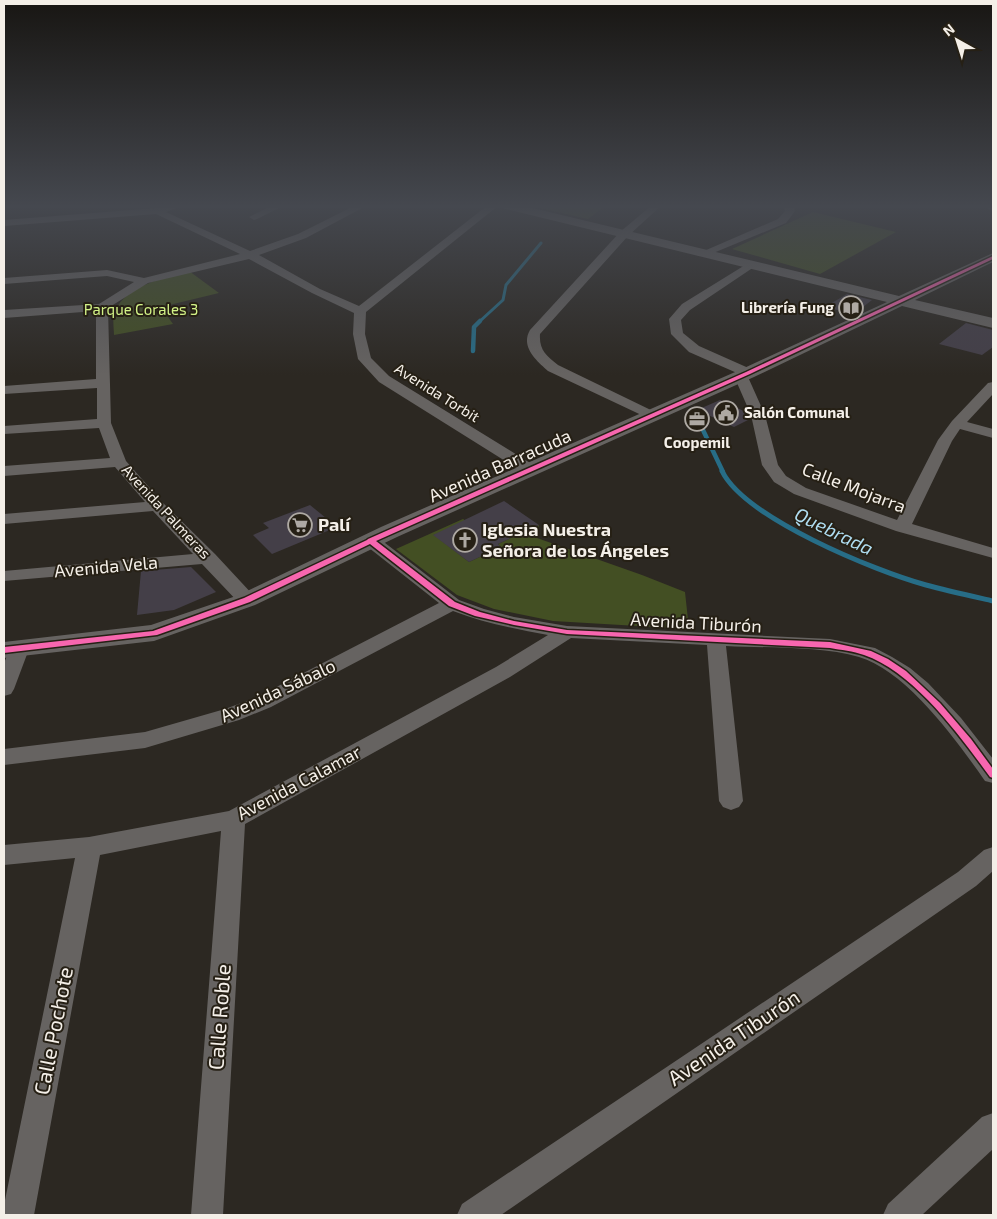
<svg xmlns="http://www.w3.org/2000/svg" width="997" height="1219" viewBox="0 0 997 1219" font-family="'Exo 2',sans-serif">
	<rect width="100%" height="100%" fill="#2c2822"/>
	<!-- green -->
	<g fill="#434f23">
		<polygon points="533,205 607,205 588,219 531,206"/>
		<polygon points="813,212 896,232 820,274 732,249"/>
		<path d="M 189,271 L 219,293 L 161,307 L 173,324 L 114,335 C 114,328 112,318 115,311 C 127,285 164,278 189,271 Z"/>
		<polygon points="463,519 466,521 434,535 469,562 501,547 498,544 539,525 537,538 642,575 685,592 689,629 553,621 494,609 457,595 396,549"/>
	</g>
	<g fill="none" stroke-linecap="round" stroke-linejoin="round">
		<!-- stream-far2 -->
		<polyline stroke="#276d87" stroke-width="3" points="479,322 503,300 506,285 541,243"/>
		<!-- stream-far1 -->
		<g stroke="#276d87" stroke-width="4.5">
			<polyline points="473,351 474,327 480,321"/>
			<polyline points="703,430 723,472"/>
		</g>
		<!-- stream -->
		<path stroke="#276d87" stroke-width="5" d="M 722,471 C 745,518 875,571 926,585 C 948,591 971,596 993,601"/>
	</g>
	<!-- building -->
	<g fill="#443f48">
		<polygon points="847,294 851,295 872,300 854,314 825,307"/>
		<polygon points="966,323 993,330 993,347 982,355 939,344"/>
		<polygon points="720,400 748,413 750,419 734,427 697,410"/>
		<polygon points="504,501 539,525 498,544 501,547 469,562 433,535"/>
		<polygon points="310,505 337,527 272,554 253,535 269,528 263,523"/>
		<polygon points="191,567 216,592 174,610 137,615 141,571"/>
	</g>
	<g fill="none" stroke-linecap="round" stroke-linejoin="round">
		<!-- minor -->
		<g fill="#666361" fill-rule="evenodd">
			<polygon points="170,205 185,205 166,212 250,251 298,234 356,205 368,205 306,238 259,255 320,289 359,306 488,205 499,205 366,312 365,334 371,358 389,376 535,466 537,469 535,472 523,472 379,382 358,359 353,334 354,313 312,293 249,259 148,283 108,308 111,423 126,461 163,503 215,554 254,596 256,600 254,604 247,606 240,604 202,564 4,581 4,571 193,554 153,511 4,524 4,514 145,502 115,467 4,476 4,466 110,458 99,428 4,434 4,426 97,419 97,388 4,394 4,386 96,379 96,311 4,318 4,310 99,304 134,282 107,276 4,284 4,278 107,270 144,278 240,254 156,214 4,226 4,220 157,208"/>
			<polygon points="273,205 285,205 257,219 254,220 249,217"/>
			<path d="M 652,205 L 662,205 L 628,236 L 540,334 C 539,350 546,355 558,365 L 657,413 L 659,416 L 657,419 L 652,420 L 548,371 C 537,361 520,347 530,330 L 620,232 Z"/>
			<polygon points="784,205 794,205 795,211 786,223 706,256 698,256 697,254 778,219 785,211"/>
			<polygon points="979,205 993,205 993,211"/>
			<polygon points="750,262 754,263 755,265 754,267 690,310 681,320 683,333 699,346 753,370 755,373 748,377 765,415 778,465 786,476 806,488 897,520 938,440 952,421 988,383 993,382 993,394 967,422 993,429 993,438 960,429 952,441 912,524 993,548 993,558 896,531 794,494 774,482 762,465 751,415 734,376 737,373 689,352 671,334 669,319 682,304"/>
			<path d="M 370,535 L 376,536 L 459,600 L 484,609 L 514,617 L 567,626 L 830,639 L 875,648 L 892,657 L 910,668 L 928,683 L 961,718 L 993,759 L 993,783 L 985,781 C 957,741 907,671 859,657 C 821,646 767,648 726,646 L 743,801 L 739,807 L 731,810 L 723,807 L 719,801 L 707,645 L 571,638 L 510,677 L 245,824 L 223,1215 L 191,1215 L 221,831 L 100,855 L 34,1215 L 4,1215 L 4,1205 L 75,858 L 4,865 L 4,845 L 89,837 L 229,811 L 496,667 L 548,635 C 516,629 484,623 453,611 L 271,707 L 239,720 L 145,748 L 4,765 L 4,749 L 145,732 L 225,709 L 257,697 L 439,603 L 364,544 L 361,540 L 364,536 Z"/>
			<polygon points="19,643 26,644 29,649 14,689 11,694 4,696 4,663 12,644"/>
			<polygon points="993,847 993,871 976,886 501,1215 457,1215 462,1204 958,872 984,850"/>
			<polygon points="993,1113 993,1149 922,1215 883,1215 888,1204 982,1117"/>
		</g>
		<!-- tertiary -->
		<polygon fill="#666361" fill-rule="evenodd" points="500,205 520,205 899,296 993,253 993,262 915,300 993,318 993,328 902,306 754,377 397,537 255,605 154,641 4,658 4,642 151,625 239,595 381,527 742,369 887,302 502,208"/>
		<!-- cycleway casing -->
		<g stroke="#262015" stroke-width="3">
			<path id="cycleway" d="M 993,256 L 993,259 L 750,374 L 376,541 L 455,602 L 480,612 L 514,621 L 567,630 L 830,642 L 871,651 L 888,659 L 906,671 L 940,703 L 971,739 L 993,769 L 993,778 L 990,777 C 960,736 914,672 864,655 C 853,651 841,650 830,648 L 567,634 L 514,625 L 475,616 L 449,606 L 370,544 L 250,602 L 157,635 L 4,653 L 4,647 L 153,631 L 244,598 L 367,540 L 368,539 L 746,372 Z"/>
		</g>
		<!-- cycleway -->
		<use href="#cycleway" fill="#f766af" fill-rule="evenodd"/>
	</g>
	<!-- sky -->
	<linearGradient id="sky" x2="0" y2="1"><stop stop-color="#181613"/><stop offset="0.55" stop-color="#45484f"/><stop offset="1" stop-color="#45484f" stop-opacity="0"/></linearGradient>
	<rect width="997" height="375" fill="url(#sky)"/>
	<!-- icons -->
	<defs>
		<g id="library-ring" transform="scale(1.25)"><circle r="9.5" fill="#262015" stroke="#aea9a3" stroke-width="1.5"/><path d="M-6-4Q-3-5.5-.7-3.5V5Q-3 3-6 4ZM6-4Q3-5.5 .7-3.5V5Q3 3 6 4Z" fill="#aea9a3"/></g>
		<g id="civic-ring" transform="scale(1.25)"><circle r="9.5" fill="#262015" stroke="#aea9a3" stroke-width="1.5"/><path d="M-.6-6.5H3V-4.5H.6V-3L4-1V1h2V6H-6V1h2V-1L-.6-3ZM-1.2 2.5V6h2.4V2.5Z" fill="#aea9a3"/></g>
		<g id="office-ring" transform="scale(1.25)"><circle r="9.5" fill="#262015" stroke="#aea9a3" stroke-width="1.5"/><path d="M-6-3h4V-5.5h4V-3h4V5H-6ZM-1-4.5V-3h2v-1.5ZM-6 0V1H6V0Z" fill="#aea9a3"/></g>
		<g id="supermarket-ring" transform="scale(1.25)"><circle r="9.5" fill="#262015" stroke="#aea9a3" stroke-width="1.5"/><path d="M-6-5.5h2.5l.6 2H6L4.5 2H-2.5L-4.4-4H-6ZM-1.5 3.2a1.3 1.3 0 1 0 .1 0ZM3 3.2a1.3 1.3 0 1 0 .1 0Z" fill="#aea9a3"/></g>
		<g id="church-ring" transform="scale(1.25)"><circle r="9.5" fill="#262015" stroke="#aea9a3" stroke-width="1.5"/><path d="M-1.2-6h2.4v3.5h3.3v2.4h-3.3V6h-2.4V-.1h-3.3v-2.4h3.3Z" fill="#aea9a3"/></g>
	</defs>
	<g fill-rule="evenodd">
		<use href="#library-ring" x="851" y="308"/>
		<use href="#civic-ring" x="726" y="413"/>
		<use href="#office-ring" x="697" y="419"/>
		<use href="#supermarket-ring" x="300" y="525"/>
		<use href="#church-ring" x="465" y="540"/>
	</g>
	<g text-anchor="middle" stroke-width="4" stroke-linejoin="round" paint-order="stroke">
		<!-- far-poi labels -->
		<g font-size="15" font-weight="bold" fill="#f4efe8" stroke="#262015" text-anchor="end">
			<text x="834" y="313">Librería Fung</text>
			<text x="744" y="418" text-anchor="start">Salón Comunal</text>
			<text x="697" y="448" text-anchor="middle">Coopemil</text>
		</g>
		<!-- far-park labels -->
		<g font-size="15" fill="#d2f287" stroke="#262015">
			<text x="141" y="315">Parque Corales 3</text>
		</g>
		<!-- far-street labels -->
		<g font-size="15" fill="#f4efe8" stroke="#262015">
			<text transform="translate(437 393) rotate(32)" y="5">Avenida Torbit</text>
			<text transform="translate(166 512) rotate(47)" y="5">Avenida Palmeras</text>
		</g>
		<!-- street labels -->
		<g font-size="18" fill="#f4efe8" stroke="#262015">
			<text transform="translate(500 466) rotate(-24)" y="6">Avenida Barracuda</text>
			<text transform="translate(854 488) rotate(21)" y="6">Calle Mojarra</text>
			<text transform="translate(106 567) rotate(-5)" y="6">Avenida Vela</text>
			<text transform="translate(696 623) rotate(3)" y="6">Avenida Tiburón</text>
			<text transform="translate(278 691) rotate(-25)" y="6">Avenida Sábalo</text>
			<text transform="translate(299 783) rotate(-28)" y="6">Avenida Calamar</text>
		</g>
		<!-- poi labels -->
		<g font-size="18" font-weight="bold" fill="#f4efe8" stroke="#262015" text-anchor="start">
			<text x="318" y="531">Palí</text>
			<text x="482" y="536">Iglesia Nuestra<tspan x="482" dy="21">Señora de los Ángeles</tspan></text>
		</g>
		<!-- water labels -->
		<g font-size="19" font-style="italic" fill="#afddf1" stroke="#262015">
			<text transform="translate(834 531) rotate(26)" y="7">Quebrada</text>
		</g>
		<!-- near-street labels -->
		<g font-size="21" fill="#f4efe8" stroke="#262015">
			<text transform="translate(220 1017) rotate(-86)" y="7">Calle Roble</text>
			<text transform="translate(54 1031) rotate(-79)" y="7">Calle Pochote</text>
			<text transform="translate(734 1038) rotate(-34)" y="7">Avenida Tiburón</text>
		</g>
	</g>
	<!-- border -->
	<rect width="997" height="1219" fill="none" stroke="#f4efe8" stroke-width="10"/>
	<!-- north arrow -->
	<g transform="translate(957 40) rotate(321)" stroke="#262015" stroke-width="4" paint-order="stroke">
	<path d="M0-4L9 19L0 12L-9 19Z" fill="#f4efe8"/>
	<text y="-8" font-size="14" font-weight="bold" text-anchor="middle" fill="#f4efe8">N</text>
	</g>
</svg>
